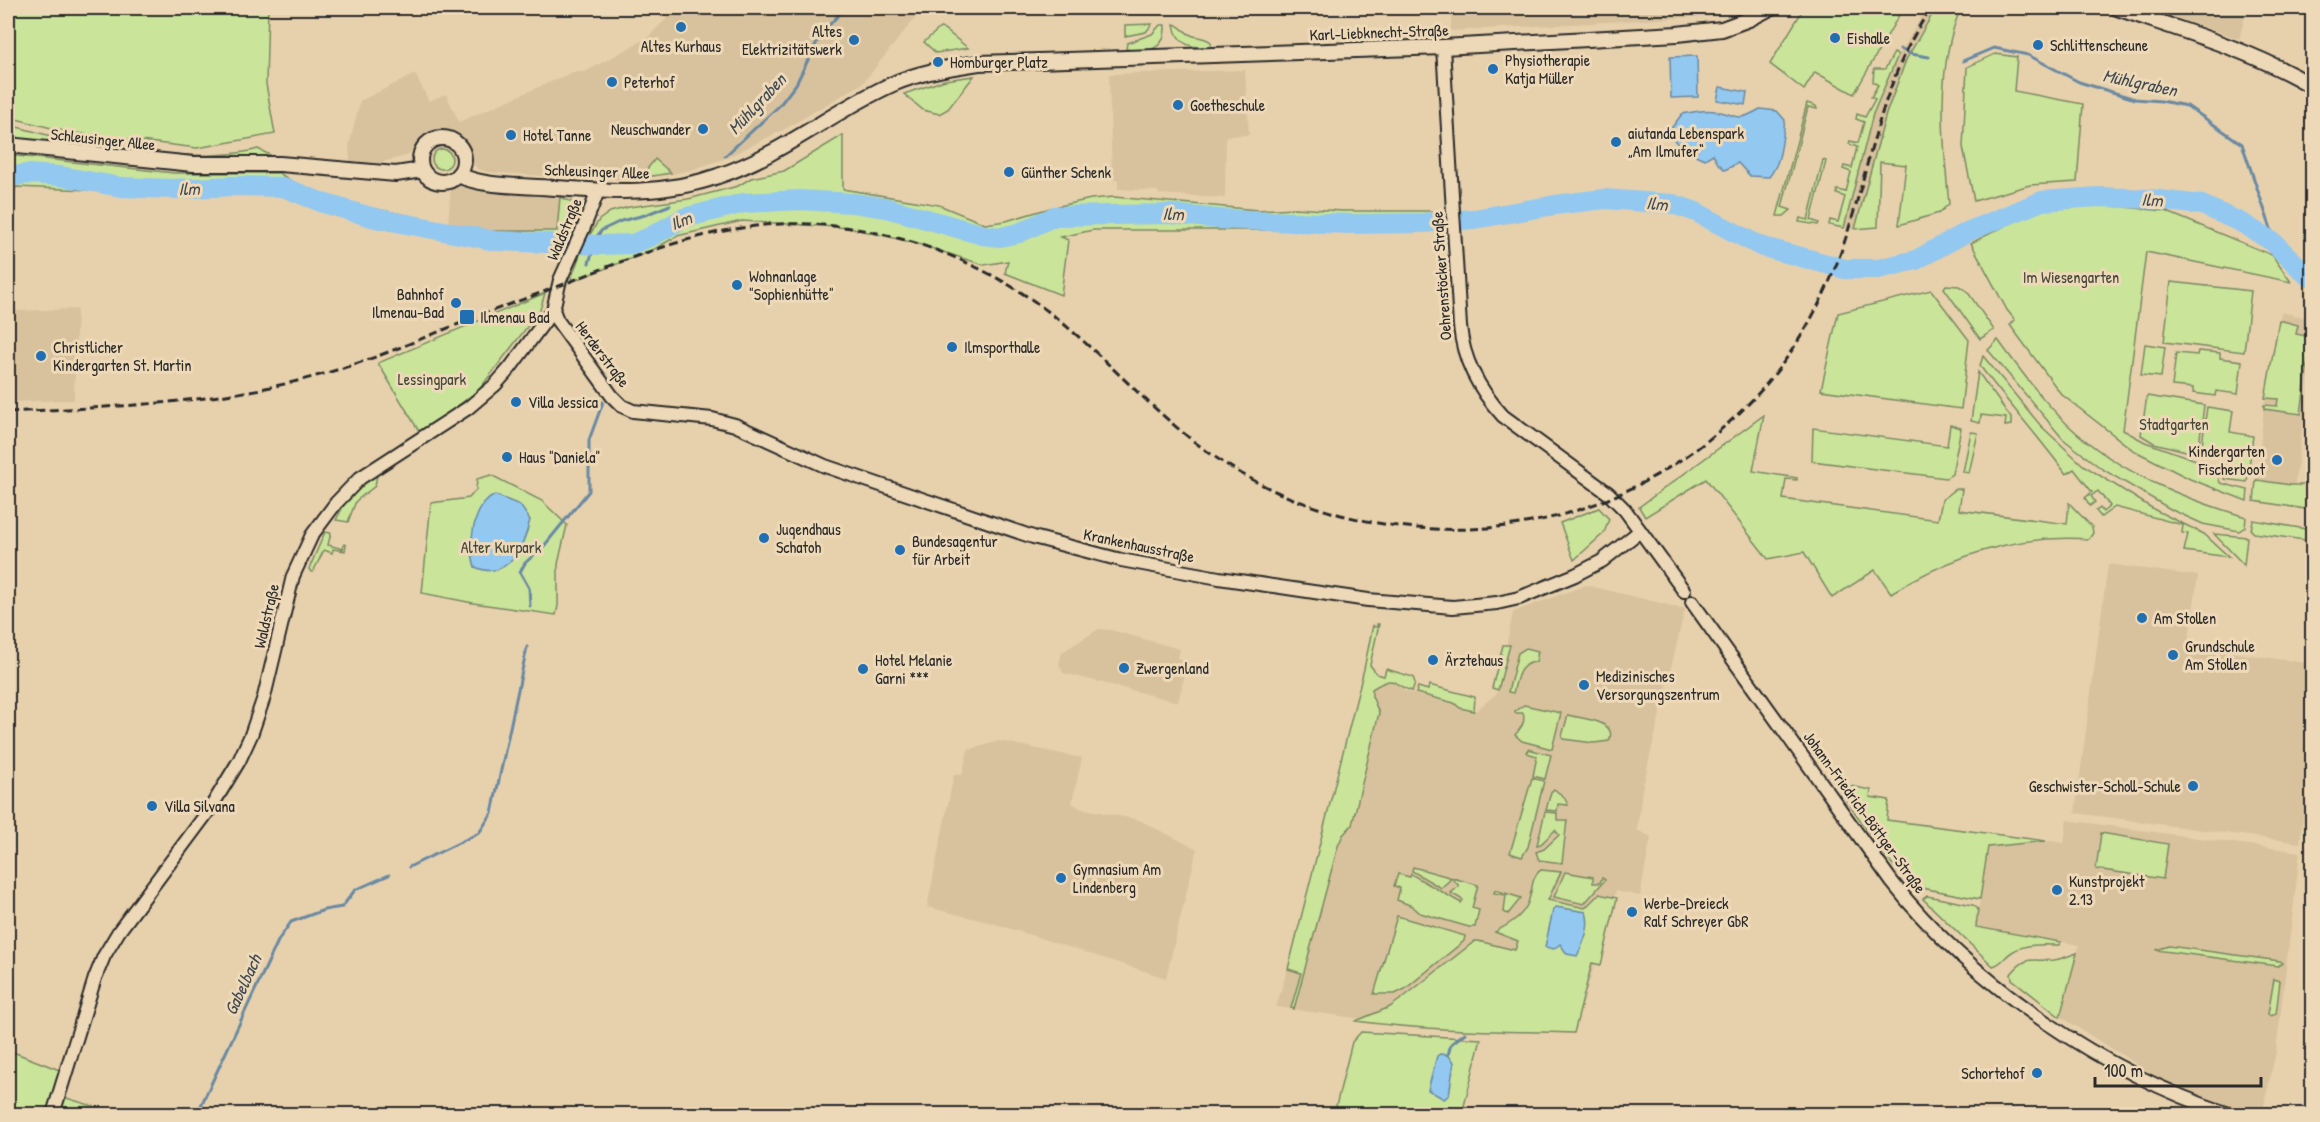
<svg xmlns="http://www.w3.org/2000/svg" width="2320" height="1122" viewBox="0 0 2320 1122" font-family="'Patrick Hand',sans-serif">
	<rect width="100%" height="100%" fill="#e7d1ad"/>
	<filter id="ink" filterUnits="userSpaceOnUse"><feTurbulence type="fractalNoise" baseFrequency=".0167" numOctaves="2"/><feDisplacementMap in="SourceGraphic" scale="12" xChannelSelector="R" yChannelSelector="G"/><feConvolveMatrix kernelMatrix="1 2 1 2 8 2 1 2 1" color-interpolation-filters="sRGB"/></filter>
	<g filter="url(#ink)">
		<!-- built -->
		<g fill="#d8c29d">
			<polygon points="677,8 923,8 863,83 785,129 724,159 688,171 661,176 622,179 573,178 486,172 478,169 470,161 463,145 457,137 446,133 432,135 406,156 379,163 350,161 349,145 360,101 415,74 429,101 446,94 459,122 573,72 585,72 647,38"/>
			<polygon points="1451,8 1738,8 1722,14 1711,16 1451,31"/>
			<polygon points="1926,8 1936,8 1906,60 1886,114 1855,229 1844,228 1873,114 1895,63"/>
			<polygon points="2148,8 2245,8 2245,17 2239,39"/>
			<polygon points="1245,70 1249,135 1226,136 1225,198 1158,194 1158,191 1118,189 1118,180 1112,180 1109,74"/>
			<polygon points="451,185 570,197 578,202 581,212 580,227 576,227 574,233 557,231 488,231 448,224"/>
			<polygon points="77,309 74,400 8,402 8,311"/>
			<polygon points="2281,312 2312,319 2312,353 2294,491 2256,486 2265,398"/>
			<polygon points="2108,564 2198,576 2188,646 2312,664 2312,744 2300,843 2075,813"/>
			<polygon points="1586,585 1685,609 1642,790 1637,830 1651,837 1640,896 1616,891 1574,1034 1484,1030 1368,1020 1276,1007 1327,838 1365,681 1381,680 1397,682 1405,691 1477,710 1497,693 1513,612"/>
			<polygon points="1099,629 1111,630 1180,649 1178,659 1188,662 1178,702 1063,673 1059,664 1062,652"/>
			<polygon points="999,741 1082,758 1072,803 1080,808 1139,820 1197,849 1166,978 992,923 927,907 954,774 962,775 968,750"/>
			<polygon points="2067,820 2300,852 2276,1052 2262,1114 2226,1105 2165,1082 2061,1017 2079,945 1976,926 1988,847 2051,841 2064,843"/>
		</g>
		<!-- green -->
		<g fill="#cae49a" stroke="#7a8862" stroke-width="1.5">
			<polygon points="8,8 268,8 266,84 275,134 197,148 67,132 8,117"/>
			<polygon points="1804,8 1903,8 1854,94 1815,72 1804,90 1770,64"/>
			<path d="M 1936,8 L 1961,8 C 1935,66 1943,142 1949,204 L 1939,213 L 1899,225 L 1906,165 L 1880,162 L 1878,227 L 1855,229 L 1886,114 L 1906,60 Z"/>
			<polygon points="1152,24 1146,32 1125,36 1125,25"/>
			<path d="M 1174,24 C 1181,26 1184,32 1191,35 C 1198,38 1205,37 1211,42 L 1211,47 C 1192,48 1177,46 1174,24 Z"/>
			<path d="M 1160,25 L 1165,25 C 1166,51 1148,52 1126,49 L 1127,43 L 1152,34 Z"/>
			<polygon points="940,28 944,29 968,48 936,53 924,42"/>
			<polygon points="1894,53 1898,55 1873,114 1844,228 1829,225 1830,220 1838,222 1845,197 1837,194 1837,190 1846,192 1851,172 1843,169 1844,166 1852,168 1857,147 1849,144 1850,141 1858,143 1864,122 1856,119 1857,114 1865,117 1875,99 1871,97 1878,85 1873,82 1874,69 1885,69"/>
			<polygon points="1995,54 2017,57 2014,91 2083,104 2077,182 2030,185 1974,201 1963,147 1967,67"/>
			<polygon points="974,76 948,109 939,114 923,110 904,94 945,80"/>
			<polygon points="1807,103 1816,106 1817,109 1808,107 1782,207 1791,210 1784,216 1777,216"/>
			<path d="M 8,125 C 32,130 55,138 79,143 C 128,152 211,162 258,149 L 274,157 L 189,159 L 8,139 Z"/>
			<polygon points="843,135 843,189 939,205 985,224 1006,221 1050,208 1091,199 1114,197 1258,210 1295,208 1342,211 1431,211 1432,217 1440,217 1439,230 1093,230 1061,237 1068,240 1061,295 1005,273 1008,261 984,265 915,243 851,228 742,221 677,236 651,251 570,282 584,244 599,220 610,212 629,207 688,199 738,186 751,178 784,171"/>
			<circle cx="442" cy="159" r="10"/>
			<polygon points="8,155 174,173 279,173 296,184 336,201 488,231 557,231 560,197 572,202 578,210 576,227 566,250 507,248 391,229 360,220 283,194 146,197 89,190 16,187 8,209"/>
			<polygon points="655,159 671,173 640,178"/>
			<polygon points="1823,160 1826,161 1811,220 1819,223 1818,225 1799,222 1800,218 1808,220"/>
			<polygon points="2103,205 2165,211 2272,255 2291,282 2146,252 2123,430 2145,442 2216,467 2220,483 2248,490 2247,501 2190,479 2133,450 2061,394 2010,325 2015,320 2007,310 1971,243 2041,208"/>
			<polygon points="2171,282 2251,291 2244,352 2164,342"/>
			<polygon points="1946,285 1959,286 1967,291 1994,330 1980,339 1944,288"/>
			<polygon points="1931,290 1969,340 1961,409 1821,390 1838,313"/>
			<polygon points="545,293 540,310 478,391 420,433 378,363"/>
			<polygon points="2279,320 2298,325 2296,334 2311,337 2301,414 2264,409 2264,405 2277,406 2278,399 2265,398"/>
			<path d="M 1998,340 C 2020,370 2042,400 2068,425 C 2117,472 2182,498 2246,517 L 2245,527 L 2239,531 L 2203,524 L 2172,510 L 2102,469 L 2063,439 L 1988,350 Z"/>
			<polygon points="2145,344 2165,347 2161,377 2141,375"/>
			<polygon points="2198,351 2220,353 2220,358 2242,361 2238,394 2216,391 2215,396 2193,393 2193,388 2172,386 2176,353 2197,355"/>
			<path d="M 1983,356 L 2041,426 L 2083,465 L 2155,510 L 2204,534 L 2229,557 L 2184,551 L 2188,534 L 2182,533 L 2183,525 L 2115,507 L 2101,517 L 2096,511 L 2100,508 L 2103,512 L 2110,506 L 2098,491 L 2091,496 L 2095,502 L 2090,506 L 2085,498 L 2092,492 L 2074,469 L 2066,474 C 2039,437 2008,403 1980,366 Z"/>
			<polygon points="1978,372 2011,418 2011,425 2005,426 2006,418 1981,415 1980,423 1971,421"/>
			<polygon points="2147,396 2204,405 2198,454 2154,443 2141,435"/>
			<polygon points="2207,407 2233,411 2230,432 2253,436 2247,482 2224,479 2227,455 2201,452"/>
			<path d="M 1764,415 L 1753,471 L 1797,478 L 1797,480 L 1786,479 L 1783,499 L 1938,520 L 1942,500 L 1956,489 L 1962,489 L 1959,510 L 2067,524 L 2069,503 L 2092,527 L 2093,533 L 2089,539 C 2019,534 1951,556 1891,593 L 1875,570 L 1832,598 L 1804,552 L 1768,559 L 1706,479 L 1645,517 L 1639,507 Z"/>
			<polygon points="1950,425 1961,428 1952,474 1946,478 1812,461 1813,428 1947,446"/>
			<polygon points="1971,432 1978,433 1969,473 1963,472"/>
			<path d="M 377,475 L 375,486 L 356,501 L 348,522 L 336,520 C 348,498 352,483 377,475 Z"/>
			<polygon points="491,475 542,501 567,525 558,564 558,606 556,615 473,603 422,593 431,503 469,498 476,490 477,479"/>
			<polygon points="2256,480 2291,485 2312,485 2312,510 2254,501"/>
			<polygon points="1599,508 1609,519 1604,533 1574,560 1560,523"/>
			<polygon points="2253,520 2312,530 2312,541 2254,533 2251,530"/>
			<polygon points="325,532 331,533 328,545 343,549 344,544 346,545 345,551 333,549 332,553 324,550 313,572 311,572 309,569"/>
			<polygon points="2214,534 2247,537 2244,565"/>
			<path d="M 1377,624 L 1379,624 L 1370,665 L 1377,674 L 1384,676 L 1386,669 L 1413,677 L 1415,683 L 1412,691 C 1391,685 1398,673 1372,689 L 1372,696 L 1379,713 L 1352,825 L 1343,835 L 1338,846 L 1294,1009 L 1291,1008 L 1301,973 L 1288,969 L 1364,669 L 1373,625 L 1374,627 L 1377,627 Z"/>
			<polygon points="1503,645 1510,645 1498,690 1492,688"/>
			<path d="M 1526,648 L 1538,651 L 1536,662 C 1518,663 1517,679 1513,693 L 1508,692 L 1518,653 Z"/>
			<polygon points="1429,685 1475,697 1474,711 1460,708 1454,703 1416,693 1418,687 1428,690"/>
			<path d="M 1524,705 L 1561,713 L 1552,749 L 1522,741 L 1515,735 C 1521,728 1526,722 1523,713 L 1515,713 L 1515,711 Z"/>
			<path d="M 1568,715 C 1581,719 1619,720 1609,741 L 1594,743 L 1563,739 L 1562,736 Z"/>
			<polygon points="1528,749 1551,755 1545,779 1533,776 1537,756 1527,753"/>
			<polygon points="1532,778 1544,781 1528,847 1522,857 1510,853"/>
			<polygon points="1835,783 1871,790 1870,797 1889,800 1887,820 2046,841 1988,847 1980,899 1911,886 1882,852"/>
			<polygon points="1554,789 1564,797 1568,805 1558,804 1557,811 1546,810 1551,792"/>
			<polygon points="1545,812 1557,813 1557,820 1567,820 1562,863 1539,860 1536,852 1544,849 1559,835 1555,830 1541,844 1537,845"/>
			<polygon points="2101,833 2168,844 2163,879 2096,869"/>
			<polygon points="1413,867 1478,885 1472,908 1479,910 1475,927 1469,927 1420,913 1412,906 1397,900 1400,888 1394,886 1398,874 1410,877 1411,874 1461,903 1463,900 1451,893 1459,886 1452,878 1441,888 1412,871"/>
			<path d="M 1541,870 L 1561,872 L 1548,900 L 1585,908 L 1599,894 L 1617,898 L 1601,965 L 1592,963 L 1574,1033 C 1501,1031 1429,1031 1356,1021 L 1390,1007 L 1405,996 L 1475,941 L 1478,941 L 1515,950 L 1518,941 L 1495,932 C 1507,925 1521,918 1527,905 C 1533,893 1530,877 1541,870 Z"/>
			<polygon points="1565,872 1593,877 1593,883 1600,883 1602,878 1605,880 1584,904 1554,897"/>
			<polygon points="1495,890 1521,898 1508,914 1504,912 1506,895 1494,893"/>
			<path d="M 1927,896 L 1973,905 L 1978,909 L 1976,927 L 2061,942 L 2059,945 C 2043,945 2026,943 2012,952 C 2004,957 2002,964 1993,966 L 1923,899 Z"/>
			<polygon points="1397,916 1465,936 1464,941 1405,989 1395,994 1374,994"/>
			<polygon points="2169,946 2280,961 2283,963 2278,966 2156,950"/>
			<path d="M 2077,953 L 2060,1017 L 2012,979 L 2011,974 C 2027,954 2032,962 2054,960 C 2061,959 2069,956 2077,953 Z"/>
			<polygon points="2274,979 2280,981 2276,1014 2271,1016 2268,1014"/>
			<polygon points="1361,1032 1481,1039 1462,1114 1334,1114 1352,1042"/>
			<polygon points="8,1050 62,1071 46,1114 8,1114"/>
			<polygon points="63,1097 116,1113 130,1114 57,1114"/>
		</g>
		<!-- water -->
		<g fill="#93c8f1" stroke="#6989a2" stroke-width="1.5">
			<polygon points="1697,56 1698,97 1671,98 1670,57"/>
			<polygon points="1720,87 1747,92 1745,105 1717,100"/>
			<path d="M 1760,109 L 1777,111 L 1785,120 C 1782,139 1782,162 1769,177 L 1750,176 L 1738,163 L 1725,170 L 1717,162 L 1713,154 L 1705,159 C 1689,153 1674,147 1670,130 L 1682,114 C 1692,112 1705,109 1715,111 C 1739,114 1734,124 1760,109 Z"/>
			<path d="M 495,495 L 520,505 L 530,520 C 524,546 508,582 475,567 C 468,545 472,506 495,495 Z"/>
			<path d="M 1556,907 L 1586,912 C 1591,927 1584,942 1577,956 L 1567,954 L 1560,944 L 1554,949 L 1545,947 L 1553,910 Z"/>
			<polygon points="1440,1054 1448,1055 1454,1062 1449,1095 1444,1099 1428,1090 1437,1056"/>
		</g>
		<g fill="none" stroke-linecap="round" stroke-linejoin="round">
			<!-- stream -->
			<g stroke="#6989a2" stroke-width="3">
				<polyline points="1900,49 1911,54 1929,57"/>
				<polyline points="1963,61 1994,48 2028,55 2079,82 2135,99 2161,101 2187,106 2242,144 2271,229 2273,242"/>
				<polyline points="725,156 779,106 796,84 821,34 844,9"/>
				<polyline points="591,244 602,230 621,221 645,215 670,205"/>
				<polyline points="589,263 595,244"/>
				<polyline points="530,606 529,588 520,572 525,563 544,546 589,491 589,440 603,402"/>
				<polyline points="409,867 479,833 492,813 527,647"/>
				<polyline points="1448,1055 1451,1044 1465,1033"/>
				<polyline points="142,1114 198,1112 279,939 291,922 324,910 342,907 355,890 389,875"/>
			</g>
			<!-- river -->
			<polyline stroke="#93c8f1" stroke-width="20" points="8,177 27,174 60,176 121,187 173,189 232,186 283,187 323,203 375,218 496,241 600,245 632,244 650,237 684,218 744,203 799,200 853,203 887,208 983,235 1000,237 1019,233 1055,216 1170,214 1218,219 1350,224 1422,223 1474,219 1555,205 1604,199 1673,204 1696,212 1760,246 1845,269 1878,269 1916,260 1969,231 2042,201 2098,197 2150,199 2202,205 2242,223 2273,242 2306,274 2312,277"/>
			<!-- tertiary casing -->
			<g stroke="#2b2b2b" stroke-width="16">
				<g id="tertiary">
					<path d="M 1443,47 L 1460,326 C 1463,360 1480,391 1503,416 L 1608,493 L 1625,510 L 1684,591"/>
					<polyline points="553,310 557,320 612,396 622,406 633,411 712,419 735,425 825,466 1033,537 1121,560 1219,578 1368,600 1453,607 1497,603 1519,598 1575,575 1602,561 1640,531"/>
					<path d="M 1692,602 L 1892,882 C 1973,985 2105,1073 2229,1114"/>
					<polyline points="53,1114 95,978 104,956 119,931 210,809 239,761 251,735 264,697 293,576 312,535 336,503 360,478 468,408 495,385 510,368 553,310 560,280 584,227 598,191"/>
				</g>
			</g>
			<!-- secondary casing -->
			<g stroke="#2b2b2b" stroke-width="18">
				<g id="secondary">
					<path d="M 2117,8 C 2183,31 2252,50 2312,86"/>
					<circle cx="442" cy="160" r="22"/>
					<polyline points="8,145 193,164 280,164 396,174 422,170"/>
					<path d="M 458,175 C 487,188 524,185 556,188 C 611,192 665,195 718,176 C 782,155 833,110 895,83 C 921,72 950,67 979,63 L 1443,47 L 1677,34 L 1722,29 L 1749,19 L 1770,8"/>
				</g>
			</g>
			<!-- tertiary -->
			<use href="#tertiary" stroke="#edd8b7" stroke-width="12"/>
			<!-- secondary -->
			<use href="#secondary" stroke="#edd8b7" stroke-width="14"/>
			<!-- rail -->
			<path stroke="#2b2b2b" stroke-width="3" stroke-dasharray="9 4.5" stroke-linecap="butt" d="M 8,412 C 124,406 231,404 343,368 C 385,355 424,337 464,322 C 500,307 537,295 574,280 C 649,250 728,220 811,224 C 901,229 989,263 1059,320 C 1110,362 1154,413 1208,452 C 1301,519 1419,543 1531,522 C 1622,505 1710,452 1769,381 C 1801,342 1826,296 1842,249 C 1871,166 1880,82 1931,8"/>
		</g>
	</g>
	<!-- markers -->
	<g fill="#1f6fb2" stroke="#edd8b7" stroke-width="2">
		<circle cx="681" cy="27" r="6"/>
		<circle cx="1835" cy="38" r="6"/>
		<circle cx="854" cy="40" r="6"/>
		<circle cx="2038" cy="45" r="6"/>
		<circle cx="938" cy="62" r="6"/>
		<circle cx="1493" cy="69" r="6"/>
		<circle cx="612" cy="82" r="6"/>
		<circle cx="1178" cy="105" r="6"/>
		<circle cx="703" cy="129" r="6"/>
		<circle cx="511" cy="135" r="6"/>
		<circle cx="1616" cy="142" r="6"/>
		<circle cx="1009" cy="172" r="6"/>
		<circle cx="737" cy="285" r="6"/>
		<circle cx="456" cy="303" r="6"/>
		<rect x="459" y="309" width="16" height="16" rx="3"/>
		<circle cx="952" cy="347" r="6"/>
		<circle cx="41" cy="356" r="6"/>
		<circle cx="516" cy="402" r="6"/>
		<circle cx="507" cy="457" r="6"/>
		<circle cx="2277" cy="460" r="6"/>
		<circle cx="764" cy="538" r="6"/>
		<circle cx="900" cy="550" r="6"/>
		<circle cx="2142" cy="618" r="6"/>
		<circle cx="2173" cy="655" r="6"/>
		<circle cx="1433" cy="660" r="6"/>
		<circle cx="1124" cy="668" r="6"/>
		<circle cx="863" cy="669" r="6"/>
		<circle cx="1584" cy="685" r="6"/>
		<circle cx="2193" cy="786" r="6"/>
		<circle cx="152" cy="806" r="6"/>
		<circle cx="1061" cy="878" r="6"/>
		<circle cx="2057" cy="890" r="6"/>
		<circle cx="1632" cy="912" r="6"/>
		<circle cx="2037" cy="1073" r="6"/>
	</g>
	<g text-anchor="middle" stroke-width="6" stroke-linejoin="round" paint-order="stroke">
		<!-- poi labels -->
		<g font-size="16" fill="#2b2b2b" stroke="#edd8b7" text-anchor="start">
			<text x="842" y="37" text-anchor="end">Altes<tspan x="842" dy="18">Elektrizitätswerk</tspan></text>
			<text x="1847" y="44">Eishalle</text>
			<text x="2050" y="51">Schlittenscheune</text>
			<text x="681" y="52" text-anchor="middle">Altes Kurhaus</text>
			<text x="1505" y="66">Physiotherapie<tspan x="1505" dy="18">Katja Müller</tspan></text>
			<text x="950" y="68">Homburger Platz</text>
			<text x="624" y="88">Peterhof</text>
			<text x="1190" y="111">Goetheschule</text>
			<text x="691" y="135" text-anchor="end">Neuschwander</text>
			<text x="1628" y="139">aiutanda Lebenspark<tspan x="1628" dy="18">„Am Ilmufer“</tspan></text>
			<text x="523" y="141">Hotel Tanne</text>
			<text x="1021" y="178">Günther Schenk</text>
			<text x="749" y="282">Wohnanlage<tspan x="749" dy="18">"Sophienhütte"</tspan></text>
			<text x="444" y="300" text-anchor="end">Bahnhof<tspan x="444" dy="18">Ilmenau-Bad</tspan></text>
			<text x="480" y="323">Ilmenau Bad</text>
			<text x="53" y="353">Christlicher<tspan x="53" dy="18">Kindergarten St. Martin</tspan></text>
			<text x="964" y="353">Ilmsporthalle</text>
			<text x="528" y="408">Villa Jessica</text>
			<text x="2265" y="457" text-anchor="end">Kindergarten<tspan x="2265" dy="18">Fischerboot</tspan></text>
			<text x="519" y="463">Haus "Daniela"</text>
			<text x="776" y="535">Jugendhaus<tspan x="776" dy="18">Schatoh</tspan></text>
			<text x="912" y="547">Bundesagentur<tspan x="912" dy="18">für Arbeit</tspan></text>
			<text x="2154" y="624">Am Stollen</text>
			<text x="2185" y="652">Grundschule<tspan x="2185" dy="18">Am Stollen</tspan></text>
			<text x="875" y="666">Hotel Melanie<tspan x="875" dy="18">Garni ***</tspan></text>
			<text x="1445" y="666">Ärztehaus</text>
			<text x="1136" y="674">Zwergenland</text>
			<text x="1596" y="682">Medizinisches<tspan x="1596" dy="18">Versorgungszentrum</tspan></text>
			<text x="2181" y="792" text-anchor="end">Geschwister-Scholl-Schule</text>
			<text x="164" y="812">Villa Silvana</text>
			<text x="1073" y="875">Gymnasium Am<tspan x="1073" dy="18">Lindenberg</tspan></text>
			<text x="2069" y="887">Kunstprojekt<tspan x="2069" dy="18">2.13</tspan></text>
			<text x="1644" y="909">Werbe-Dreieck<tspan x="1644" dy="18">Ralf Schreyer GbR</tspan></text>
			<text x="2025" y="1079" text-anchor="end">Schortehof</text>
		</g>
		<!-- street labels -->
		<g font-size="16" fill="#2b2b2b" stroke="#edd8b7">
			<text transform="translate(1379 32) rotate(-2)" y="6">Karl-Liebknecht-Straße</text>
			<text transform="translate(103 139) rotate(6)" y="6">Schleusinger Allee</text>
			<text transform="translate(597 171) rotate(2)" y="6">Schleusinger Allee</text>
			<text transform="translate(564 229) rotate(-67)" y="6">Waldstraße</text>
			<text transform="translate(1441 276) rotate(-94)" y="6">Oehrenstöcker Straße</text>
			<text transform="translate(603 354) rotate(53)" y="6">Herderstraße</text>
			<text transform="translate(1139 545) rotate(12)" y="6">Krankenhausstraße</text>
			<text transform="translate(266 616) rotate(-77)" y="6">Waldstraße</text>
			<text transform="translate(1865 812) rotate(54)" y="6">Johann-Friedrich-Böttger-Straße</text>
		</g>
		<!-- park labels -->
		<g font-size="16" fill="#43473c" stroke="#edd8b7">
			<text x="2071" y="283">Im Wiesengarten</text>
			<text x="432" y="385">Lessingpark</text>
			<text x="2174" y="430">Stadtgarten</text>
			<text x="501" y="553">Alter Kurpark</text>
		</g>
		<!-- water labels -->
		<g font-size="18" font-style="italic" fill="#404a53" stroke="#edd8b7">
			<text transform="translate(2140 83) rotate(12)" y="6">Mühlgraben</text>
			<text transform="translate(757 104) rotate(-47)" y="6">Mühlgraben</text>
			<text transform="translate(189 189) rotate(-1)" y="6">Ilm</text>
			<text transform="translate(2152 200) rotate(3)" y="6">Ilm</text>
			<text transform="translate(1657 204) rotate(6)" y="6">Ilm</text>
			<text transform="translate(1173 214) rotate(2)" y="6">Ilm</text>
			<text transform="translate(681 221) rotate(-22)" y="6">Ilm</text>
			<text transform="translate(243 985) rotate(-65)" y="6">Gabelbach</text>
		</g>
	</g>
	<!-- margin -->
	<rect width="2320" height="1122" fill="none" stroke="#edd8b7" stroke-width="30"/>
	<rect x="15" y="15" width="2290" height="1092" fill="none" stroke="#2b2b2b" stroke-width="2" filter="url(#ink)"/>
	<!-- scale -->
	<path d="M2095 1077v9h166v-9" fill="none" stroke="#2b2b2b" stroke-width="3"/>
	<text x="2104" y="1077" font-size="18" fill="#2b2b2b" stroke="#edd8b7" stroke-width="4.5" paint-order="stroke">100 m</text>
</svg>
